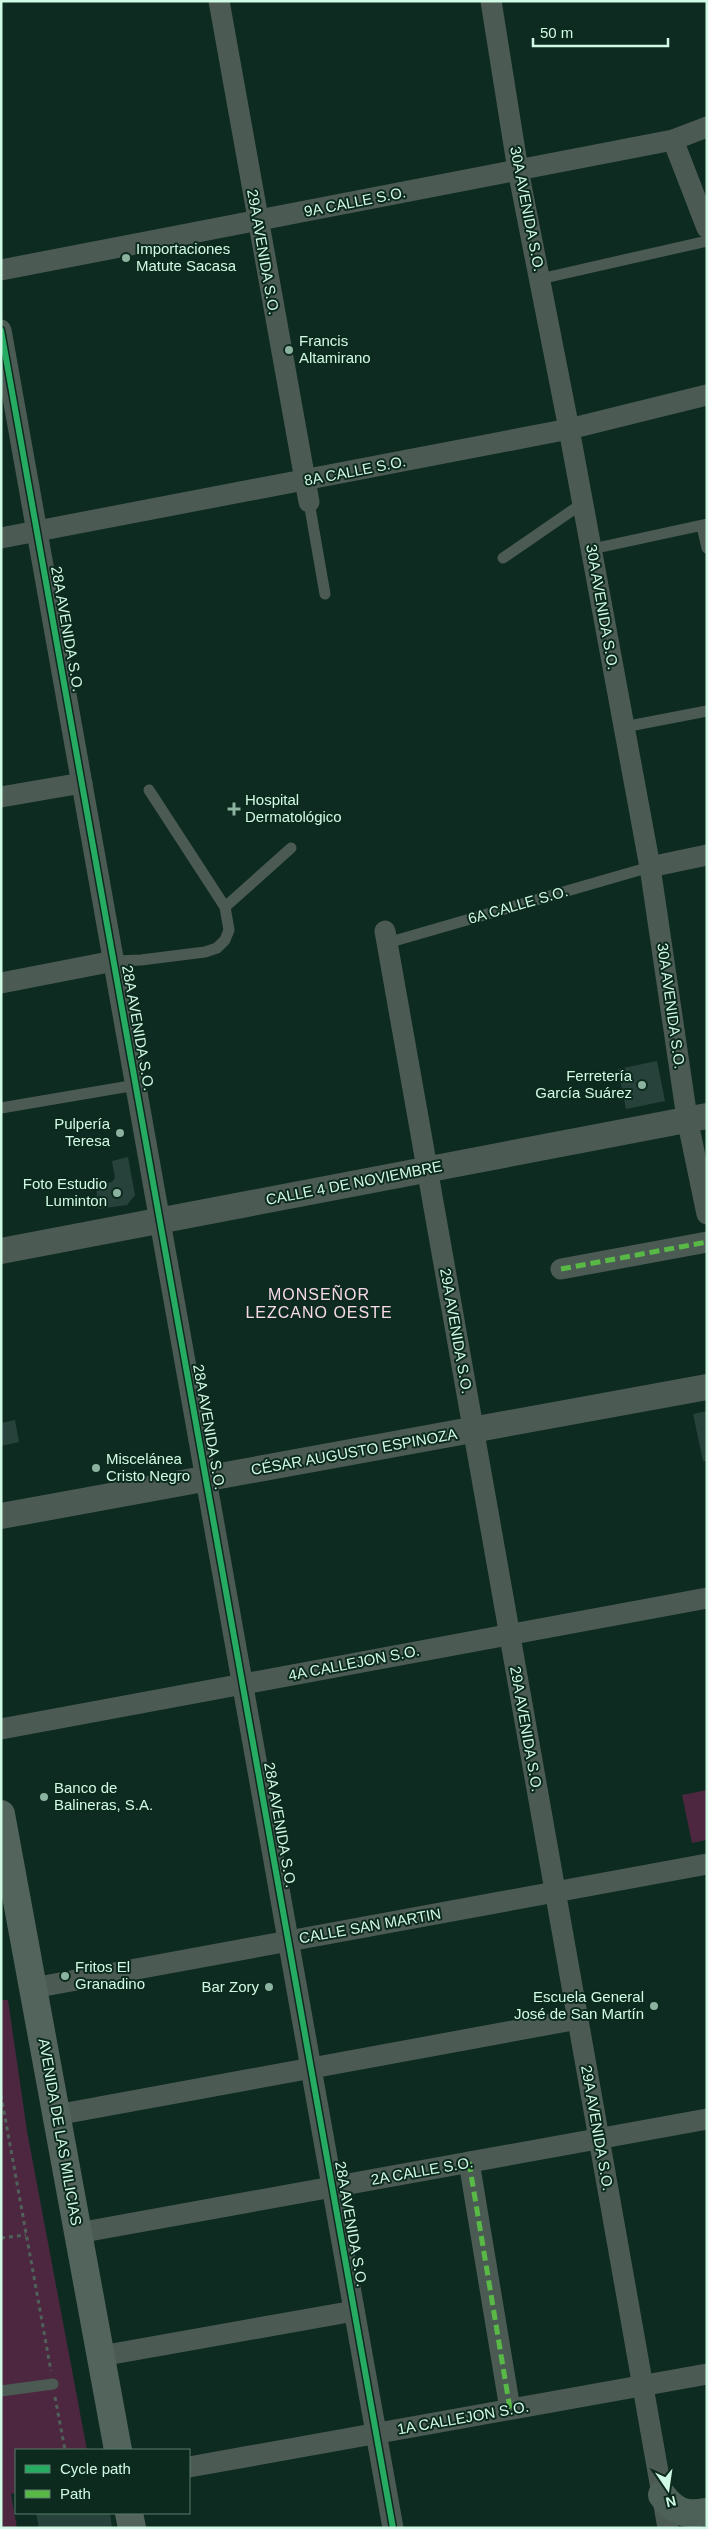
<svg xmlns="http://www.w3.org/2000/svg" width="708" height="2529" viewBox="0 0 708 2529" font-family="Helvetica,sans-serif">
	<rect width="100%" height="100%" fill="#0e2b21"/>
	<!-- green -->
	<g fill="#4c273f">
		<polygon points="707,1790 707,1840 692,1843 682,1795"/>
		<polygon points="1,2000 8,2000 27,2131 87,2450 16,2450 16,2493 11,2494 17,2528 1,2528"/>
	</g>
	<!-- building -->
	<g fill="#27423b">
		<polygon points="657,1061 665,1101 626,1109 618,1069"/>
		<polygon points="128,1157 135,1195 127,1205 98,1209 96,1185 112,1182 115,1178 112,1161"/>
		<polygon points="707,1411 707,1461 703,1461 693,1414"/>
		<polygon points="15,1420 19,1442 1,1446 1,1423"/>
		<polygon points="36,2513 110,2513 112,2528 39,2528"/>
	</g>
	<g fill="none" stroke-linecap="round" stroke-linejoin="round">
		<!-- path -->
		<g stroke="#4f6159" stroke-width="3" stroke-dasharray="4 4" stroke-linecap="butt">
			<polyline points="1,2095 51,2371"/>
			<polyline points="1,2238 26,2235"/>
			<polyline points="55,2397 65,2450"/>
		</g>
		<!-- service -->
		<g stroke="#4b5b54" stroke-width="11">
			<polyline points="540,279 707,241"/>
			<polyline points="309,502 325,594"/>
			<polyline points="702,526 707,548"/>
			<polyline points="592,549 707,524"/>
			<polyline points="503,558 583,503"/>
			<polyline points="624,727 707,711"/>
			<polyline points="225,907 291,848"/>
			<polyline points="387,943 650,867"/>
			<polyline points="114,961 141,960 205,952 217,948 225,940 229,930 225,907 149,790"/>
			<polyline points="1,1108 136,1085"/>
			<polyline points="1,2391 53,2384"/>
		</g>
		<!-- minor -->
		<g stroke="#4b5b54" stroke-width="21">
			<polyline points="219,1 309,502"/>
			<polyline points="491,1 518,170 569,429 650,867 687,1118 707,1214"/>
			<polyline points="673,140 707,228"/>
			<polyline points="1,270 673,140 707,127"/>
			<polyline points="1,330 393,2528"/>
			<polyline points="1,538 569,429 707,395"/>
			<polyline points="1,797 82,783"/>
			<polyline points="650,867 707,855"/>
			<polyline points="385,931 668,2528"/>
			<polyline points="1,983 114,961"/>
			<polyline points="561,1269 707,1242"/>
			<polyline points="1,1729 707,1598"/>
			<polyline points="33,1988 707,1864"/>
			<polyline points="56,2115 578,2019"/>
			<polyline points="469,2162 510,2409"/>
			<polyline points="78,2233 707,2119"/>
			<polyline points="101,2356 354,2311"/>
			<polyline points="189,2467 707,2374"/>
		</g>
		<!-- tertiary -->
		<g stroke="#4b5b54" stroke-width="26">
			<polyline points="1,1251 707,1116"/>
			<polyline points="1,1516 707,1387"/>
		</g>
		<!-- secondary -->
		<g stroke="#52645c" stroke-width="28">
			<polyline points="1,1814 118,2450"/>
			<polyline points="129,2513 132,2528"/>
		</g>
		<!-- primary -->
		<path stroke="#4d6158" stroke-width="28" d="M 662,2495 C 674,2511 685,2516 705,2512"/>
		<!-- quiet -->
		<g stroke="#58b947" stroke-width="5" stroke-dasharray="10 5" stroke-linecap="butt">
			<polyline points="561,1269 707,1242"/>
			<polyline points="469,2162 510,2409"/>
		</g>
		<!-- cycleway casing -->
		<g stroke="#0d2a1e" stroke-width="9">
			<polyline id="cycleway" points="1,330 393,2528"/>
		</g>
		<!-- cycleway -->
		<use href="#cycleway" stroke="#26ab63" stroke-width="6"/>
	</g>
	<!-- markers -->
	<g fill="#8cb2a0" stroke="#0d2a1e" stroke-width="2">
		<circle cx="126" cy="258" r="5"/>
		<circle cx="289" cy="350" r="5"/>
		<path d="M231.5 801.5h5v5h5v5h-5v5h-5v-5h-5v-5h5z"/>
		<circle cx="642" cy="1085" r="5"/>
		<circle cx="120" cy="1133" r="5"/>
		<circle cx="117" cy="1193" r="5"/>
		<circle cx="96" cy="1468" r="5"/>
		<circle cx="44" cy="1797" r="5"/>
		<circle cx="65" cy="1976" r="5"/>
		<circle cx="269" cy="1987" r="5"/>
		<circle cx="654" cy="2006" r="5"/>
	</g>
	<g text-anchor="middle" stroke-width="4" stroke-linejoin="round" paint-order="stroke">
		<!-- street labels -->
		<g font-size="15" fill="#d0fae5" stroke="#0d2a1e">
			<text transform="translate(355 202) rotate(-11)" y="5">9A CALLE S.O.</text>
			<text transform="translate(527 209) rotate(79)" y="5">30A AVENIDA S.O.</text>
			<text transform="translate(263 252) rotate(80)" y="5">29A AVENIDA S.O.</text>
			<text transform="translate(355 471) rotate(-11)" y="5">8A CALLE S.O.</text>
			<text transform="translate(602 607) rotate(80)" y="5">30A AVENIDA S.O.</text>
			<text transform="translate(67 629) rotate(80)" y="5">28A AVENIDA S.O.</text>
			<text transform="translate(518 905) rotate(-16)" y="5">6A CALLE S.O.</text>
			<text transform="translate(671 1006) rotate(82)" y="5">30A AVENIDA S.O.</text>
			<text transform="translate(138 1028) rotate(80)" y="5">28A AVENIDA S.O.</text>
			<text transform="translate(354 1183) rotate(-11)" y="5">CALLE 4 DE NOVIEMBRE</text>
			<text transform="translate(456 1331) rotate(80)" y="5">29A AVENIDA S.O.</text>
			<text transform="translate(209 1427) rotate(80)" y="5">28A AVENIDA S.O.</text>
			<text transform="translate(354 1452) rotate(-10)" y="5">CÉSAR AUGUSTO ESPINOZA</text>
			<text transform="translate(354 1663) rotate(-11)" y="5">4A CALLEJON S.O.</text>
			<text transform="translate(526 1729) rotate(80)" y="5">29A AVENIDA S.O.</text>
			<text transform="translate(280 1825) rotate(80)" y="5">28A AVENIDA S.O.</text>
			<text transform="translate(370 1926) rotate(-10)" y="5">CALLE SAN MARTIN</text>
			<text transform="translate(597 2128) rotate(80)" y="5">29A AVENIDA S.O.</text>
			<text transform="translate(60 2132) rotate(80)" y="5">AVENIDA DE LAS MILICIAS</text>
			<text transform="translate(422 2171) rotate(-10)" y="5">2A CALLE S.O.</text>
			<text transform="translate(351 2224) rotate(80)" y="5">28A AVENIDA S.O.</text>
			<text transform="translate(463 2418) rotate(-10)" y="5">1A CALLEJON S.O.</text>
		</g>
		<!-- poi labels -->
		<g font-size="15" fill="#d0fae5" stroke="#0d2a1e" text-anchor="start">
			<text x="136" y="254">Importaciones<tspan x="136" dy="17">Matute Sacasa</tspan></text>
			<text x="299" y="346">Francis<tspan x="299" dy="17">Altamirano</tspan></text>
			<text x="245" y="805">Hospital<tspan x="245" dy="17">Dermatológico</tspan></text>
			<text x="632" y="1081" text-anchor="end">Ferretería<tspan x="632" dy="17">García Suárez</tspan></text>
			<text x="110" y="1129" text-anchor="end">Pulpería<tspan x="110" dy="17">Teresa</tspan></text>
			<text x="107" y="1189" text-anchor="end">Foto Estudio<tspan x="107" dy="17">Luminton</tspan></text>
			<text x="106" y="1464">Miscelánea<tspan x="106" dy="17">Cristo Negro</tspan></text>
			<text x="54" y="1793">Banco de<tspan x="54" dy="17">Balineras, S.A.</tspan></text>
			<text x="75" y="1972">Fritos El<tspan x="75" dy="17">Granadino</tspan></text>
			<text x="259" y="1992" text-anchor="end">Bar Zory</text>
			<text x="644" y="2002" text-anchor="end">Escuela General<tspan x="644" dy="17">José de San Martín</tspan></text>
		</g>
		<!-- neighbourhood labels -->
		<g font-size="16" letter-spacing="1" fill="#f7d9ea" stroke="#0d2a1e">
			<text x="319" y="1300">MONSEÑOR<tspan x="319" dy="18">LEZCANO OESTE</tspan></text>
		</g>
	</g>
	<!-- border -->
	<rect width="708" height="2529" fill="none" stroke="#d0fae5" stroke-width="5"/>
	<!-- legend -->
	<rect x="15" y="2449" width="175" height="65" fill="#0d2a1e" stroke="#5b7d6e"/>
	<rect x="25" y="2465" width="25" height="8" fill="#26ab63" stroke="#5b7d6e"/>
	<text x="60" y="2474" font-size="15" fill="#d0fae5">Cycle path</text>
	<rect x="25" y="2490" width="25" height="8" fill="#58b947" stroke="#5b7d6e"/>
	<text x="60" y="2499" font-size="15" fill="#d0fae5">Path</text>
	<!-- north arrow -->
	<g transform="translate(668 2489) rotate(167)" stroke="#0d2a1e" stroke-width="4" paint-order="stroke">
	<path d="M0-4L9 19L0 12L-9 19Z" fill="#d0fae5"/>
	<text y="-8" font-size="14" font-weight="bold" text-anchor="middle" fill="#d0fae5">N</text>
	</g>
	<!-- scale -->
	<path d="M533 38v8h135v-8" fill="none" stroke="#d0fae5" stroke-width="2.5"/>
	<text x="540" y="38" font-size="15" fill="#d0fae5" stroke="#0d2a1e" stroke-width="4" paint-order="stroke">50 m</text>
</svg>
